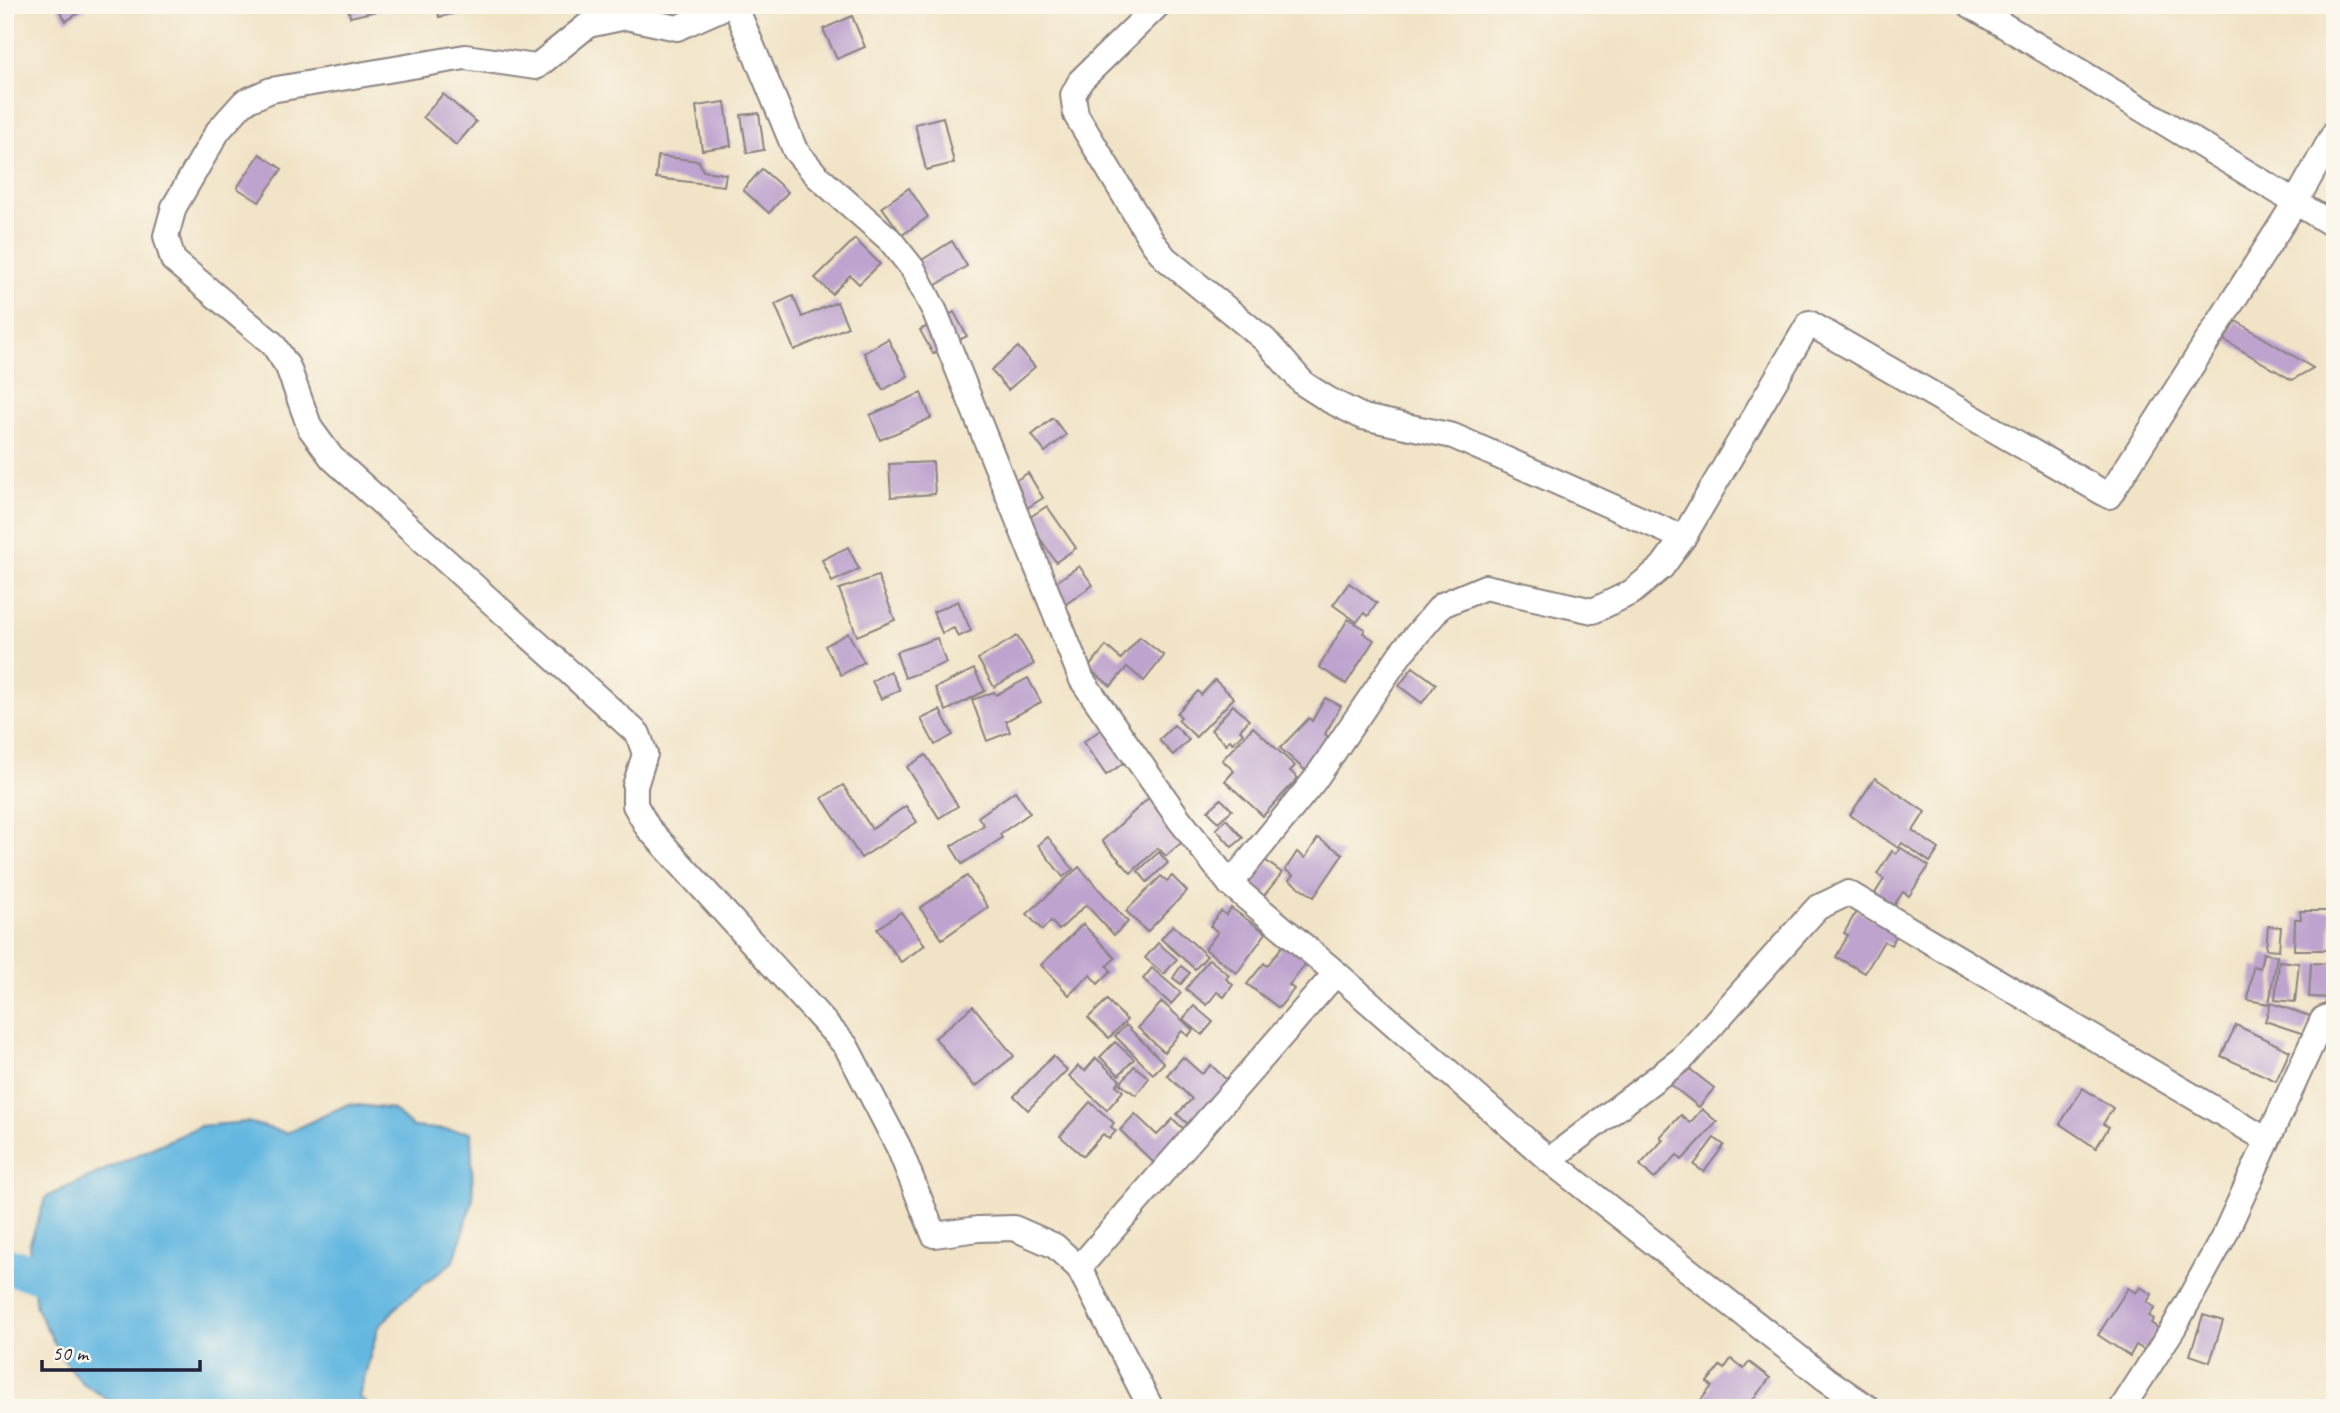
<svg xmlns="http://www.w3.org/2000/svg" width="2340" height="1413" viewBox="0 0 2340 1413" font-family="Caveat,sans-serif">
	<rect width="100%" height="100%" fill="#fbf7ec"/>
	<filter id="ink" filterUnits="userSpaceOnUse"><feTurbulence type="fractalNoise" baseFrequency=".0143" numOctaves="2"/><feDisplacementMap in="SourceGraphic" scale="14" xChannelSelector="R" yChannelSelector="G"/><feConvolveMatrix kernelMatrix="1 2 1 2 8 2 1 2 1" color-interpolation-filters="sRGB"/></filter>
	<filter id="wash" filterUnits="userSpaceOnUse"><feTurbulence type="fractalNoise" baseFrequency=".00686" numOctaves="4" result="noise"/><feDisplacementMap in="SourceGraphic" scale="28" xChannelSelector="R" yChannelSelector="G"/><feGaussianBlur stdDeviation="1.57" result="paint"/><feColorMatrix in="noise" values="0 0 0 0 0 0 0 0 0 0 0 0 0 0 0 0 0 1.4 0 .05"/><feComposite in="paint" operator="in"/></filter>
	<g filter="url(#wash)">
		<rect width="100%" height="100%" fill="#f1e3c6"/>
		<!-- water -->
		<polygon fill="#64b7e0" stroke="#436c8e" stroke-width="2" points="348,1104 392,1109 413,1127 471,1132 473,1199 454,1261 401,1302 378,1328 359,1397 372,1408 122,1408 82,1383 62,1358 36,1308 29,1245 46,1197 200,1126 247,1122 287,1133"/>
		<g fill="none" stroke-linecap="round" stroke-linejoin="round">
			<!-- river -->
			<polyline stroke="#64b7e0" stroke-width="38" points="5,1266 54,1277 75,1300"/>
		</g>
		<g id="blocks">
			<!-- building -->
			<g fill="#bda3ce">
				<polygon points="56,5 91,5 66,21"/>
				<polygon points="348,5 399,5 399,6 350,17"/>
				<polygon points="437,5 490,5 490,6 439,17"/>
				<polygon points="852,16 865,47 837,59 823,29"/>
				<polygon points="443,94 476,122 456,145 423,117"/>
				<polygon points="725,102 731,146 702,150 696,106"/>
				<polygon points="759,113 764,150 747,153 741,115"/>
				<polygon points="943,117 954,163 926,170 915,124"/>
				<polygon points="260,154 282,169 259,202 237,188"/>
				<polygon points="658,156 699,161 703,171 726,174 724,186 656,178"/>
				<polygon points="762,169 788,192 769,213 743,190"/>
				<polygon points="909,188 928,217 902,235 882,207"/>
				<polygon points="855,239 880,264 859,284 850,275 832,294 815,278"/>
				<polygon points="952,241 967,266 933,287 917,263"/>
				<polygon points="793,296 802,317 837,302 848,327 794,350 775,304"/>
				<polygon points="954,312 967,336 933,354 920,330"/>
				<polygon points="2236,321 2313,368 2292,380 2224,340"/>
				<polygon points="888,339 908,376 883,390 864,353"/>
				<polygon points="1018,347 1035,367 1008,390 991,370"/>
				<polygon points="921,393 931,418 880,440 870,415"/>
				<polygon points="1053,418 1066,435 1045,452 1032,435"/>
				<polygon points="933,462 935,494 891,497 889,464"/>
				<polygon points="1028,473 1043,498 1010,519 994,494"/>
				<polygon points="1047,506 1076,548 1056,562 1027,519"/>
				<polygon points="848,547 859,569 832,582 822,560"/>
				<polygon points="1079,566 1093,585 1059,609 1045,590"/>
				<polygon points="878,576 895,620 857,636 839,589"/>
				<polygon points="1349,583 1377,603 1368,616 1364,613 1357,622 1333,605"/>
				<polygon points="958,601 971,631 958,637 954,628 942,633 933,612"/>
				<polygon points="1348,619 1365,629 1363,633 1374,640 1346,684 1319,667"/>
				<polygon points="848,633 864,662 841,675 825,646"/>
				<polygon points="1017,636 1034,664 994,687 978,659"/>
				<polygon points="1140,637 1164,656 1144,681 1127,667 1111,686 1088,668 1106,646 1121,659"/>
				<polygon points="937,638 946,663 905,678 896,652"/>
				<polygon points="1413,667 1436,684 1422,703 1399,686"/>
				<polygon points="974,669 985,691 946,711 935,688"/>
				<polygon points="890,671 900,690 881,699 872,681"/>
				<polygon points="1028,678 1041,702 1006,721 1010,732 987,741 972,700 994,692 996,695"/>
				<polygon points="1215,680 1234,698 1196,737 1178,720 1181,717 1177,713 1198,691 1201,695"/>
				<polygon points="1325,698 1341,706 1325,734 1334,743 1307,772 1280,748 1309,718 1312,721"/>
				<polygon points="1233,705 1249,720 1240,730 1243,733 1233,743 1230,740 1226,744 1211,730"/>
				<polygon points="940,710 953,735 935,745 921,719"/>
				<polygon points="1108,725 1130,759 1106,775 1083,742"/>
				<polygon points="1174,725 1189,740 1173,755 1159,740"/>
				<polygon points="1253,727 1295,766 1290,771 1298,778 1263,816 1225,781 1234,771 1222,760"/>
				<polygon points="926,755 958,806 939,818 907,767"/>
				<polygon points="1875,778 1925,812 1913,831 1939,849 1930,862 1902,843 1898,848 1850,815"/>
				<polygon points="843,785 872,829 906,806 917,822 861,858 822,798"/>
				<polygon points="1015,791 1030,813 1000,834 1002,838 962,864 951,846 984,825 978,817"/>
				<polygon points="1152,795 1189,836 1166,856 1158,848 1131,873 1102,841"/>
				<polygon points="1221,799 1232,810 1218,822 1208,811"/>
				<polygon points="1226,819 1243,838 1232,847 1216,829"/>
				<polygon points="1048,837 1073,869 1063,877 1038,845"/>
				<polygon points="1318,838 1343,854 1314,897 1289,880 1293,875 1285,870 1297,852 1305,858"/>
				<polygon points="1901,848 1929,866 1909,896 1903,892 1893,907 1874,895 1884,879 1877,874 1892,851 1896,854"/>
				<polygon points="1159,852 1168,863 1147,882 1138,871"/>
				<polygon points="1261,857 1282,873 1262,898 1242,882"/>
				<polygon points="1079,867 1128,922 1114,935 1086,905 1059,930 1051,921 1042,930 1027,914"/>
				<polygon points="967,876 988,907 942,939 920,908"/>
				<polygon points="1161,876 1167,881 1172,876 1187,891 1147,932 1126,911"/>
				<polygon points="1231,908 1266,933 1237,973 1205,949 1218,932 1210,926 1221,911 1226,915"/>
				<polygon points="1857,910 1898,933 1891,945 1884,941 1865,973 1836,957 1848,935 1844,933"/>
				<polygon points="2300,911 2331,911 2330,950 2294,950 2295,919 2301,919"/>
				<polygon points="901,912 925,945 901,962 877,929"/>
				<polygon points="1083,924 1115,958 1107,966 1111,971 1098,984 1090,975 1069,995 1041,965"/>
				<polygon points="1173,925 1207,956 1195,969 1161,939"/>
				<polygon points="2268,926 2281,927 2279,950 2266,949"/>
				<polygon points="1288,939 1311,957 1289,985 1294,989 1279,1008 1247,984 1264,963 1267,966"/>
				<polygon points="1158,943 1177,959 1164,974 1145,958"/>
				<polygon points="2263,953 2277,956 2269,1004 2248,1000 2253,966 2260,968"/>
				<polygon points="1209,959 1229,975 1226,979 1233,985 1224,997 1217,992 1207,1005 1186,989"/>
				<polygon points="2279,961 2299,963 2295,1002 2275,1000"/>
				<polygon points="2311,963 2335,964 2333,998 2309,997"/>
				<polygon points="1181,966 1190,973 1181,984 1173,978"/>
				<polygon points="1152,968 1181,993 1171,1004 1143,979"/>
				<polygon points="1107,1000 1127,1020 1109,1038 1088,1018"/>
				<polygon points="1162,1002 1193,1030 1188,1036 1182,1031 1164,1052 1138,1028"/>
				<polygon points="2271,1003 2310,1016 2304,1034 2265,1021"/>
				<polygon points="973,1006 1014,1056 975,1087 935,1038"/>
				<polygon points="1194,1006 1213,1022 1202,1035 1183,1019"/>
				<polygon points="1126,1025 1164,1063 1153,1074 1115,1036"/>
				<polygon points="2236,1025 2290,1051 2276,1081 2221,1056"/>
				<polygon points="1115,1042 1134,1059 1119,1075 1100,1057"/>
				<polygon points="1053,1056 1067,1070 1028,1110 1014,1096"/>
				<polygon points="1183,1057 1202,1074 1211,1065 1233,1086 1193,1129 1177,1114 1192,1099 1167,1075"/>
				<polygon points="1096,1058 1120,1080 1116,1085 1123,1091 1107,1110 1069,1076 1078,1066 1085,1071"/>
				<polygon points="1134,1066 1149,1078 1136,1095 1120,1084"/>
				<polygon points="1686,1066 1714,1088 1699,1107 1671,1085"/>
				<polygon points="2083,1088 2113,1108 2103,1124 2109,1127 2096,1148 2060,1124"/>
				<polygon points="1090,1102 1114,1123 1111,1127 1116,1131 1109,1139 1103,1134 1083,1156 1060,1136"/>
				<polygon points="1702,1109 1717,1122 1682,1160 1677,1155 1654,1179 1640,1165 1663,1140 1660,1137 1681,1115 1690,1123"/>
				<polygon points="1135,1114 1157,1135 1173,1119 1188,1133 1157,1166 1120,1130"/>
				<polygon points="1714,1138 1724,1145 1704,1172 1694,1165"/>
				<polygon points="2140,1287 2152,1294 2147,1302 2155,1308 2149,1316 2154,1319 2151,1323 2158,1328 2144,1350 2136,1345 2130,1356 2098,1335 2128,1288 2136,1293"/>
				<polygon points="2203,1315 2223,1321 2210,1362 2190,1355"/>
				<polygon points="1731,1359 1744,1369 1749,1362 1770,1378 1746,1408 1712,1408 1701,1400 1712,1386 1707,1382 1720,1366 1724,1369"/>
			</g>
		</g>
	</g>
	<g filter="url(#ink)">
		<use href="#blocks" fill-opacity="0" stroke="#8a8280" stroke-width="2"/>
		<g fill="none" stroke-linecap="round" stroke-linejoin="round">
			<!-- minor casing -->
			<g stroke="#8a8280" stroke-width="28">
				<g id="minor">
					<polyline points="729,5 677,28 626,17 588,25 536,67 465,57 271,90 244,102 218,131 174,207 166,236 173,260 273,344 288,367 310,428 332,458 638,734 645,754 635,786 635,805 648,828 846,1046 899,1148 934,1235 978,1229 1014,1228 1055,1246 1079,1268 1151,1408"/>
					<polyline points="735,5 795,150 817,176 890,240 913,269 935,312 1082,680 1179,819 1230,884 1336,973 1549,1160 1826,1379 1868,1408"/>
					<polyline points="1158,5 1081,80 1073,95 1076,115 1153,243 1165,258 1265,340 1304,384 1329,400 1363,417 1453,436 1683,538"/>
					<polyline points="1970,5 2335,226"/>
					<polyline points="1230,884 1314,781 1401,653 1442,605 1485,587 1593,611 1632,592 1662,567 1683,538 1809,323 2109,496 2295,203 2335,132"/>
					<polyline points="1549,1160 1683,1058 1817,908 1848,893 2267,1140"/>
					<polyline points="1079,1268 1336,973"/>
					<polyline points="2122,1408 2174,1327 2224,1236 2323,1019 2335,1014"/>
				</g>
			</g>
			<!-- minor -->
			<use href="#minor" stroke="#fff" stroke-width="24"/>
		</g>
	</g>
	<!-- margin -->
	<rect width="2340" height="1413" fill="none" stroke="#fbf7ec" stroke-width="28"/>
	<!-- scale -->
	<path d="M42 1360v10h158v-10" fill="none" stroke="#22223b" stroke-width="3.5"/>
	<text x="52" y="1360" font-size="21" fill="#22223b" stroke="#fbf7ec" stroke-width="5" paint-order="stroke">50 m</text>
</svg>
